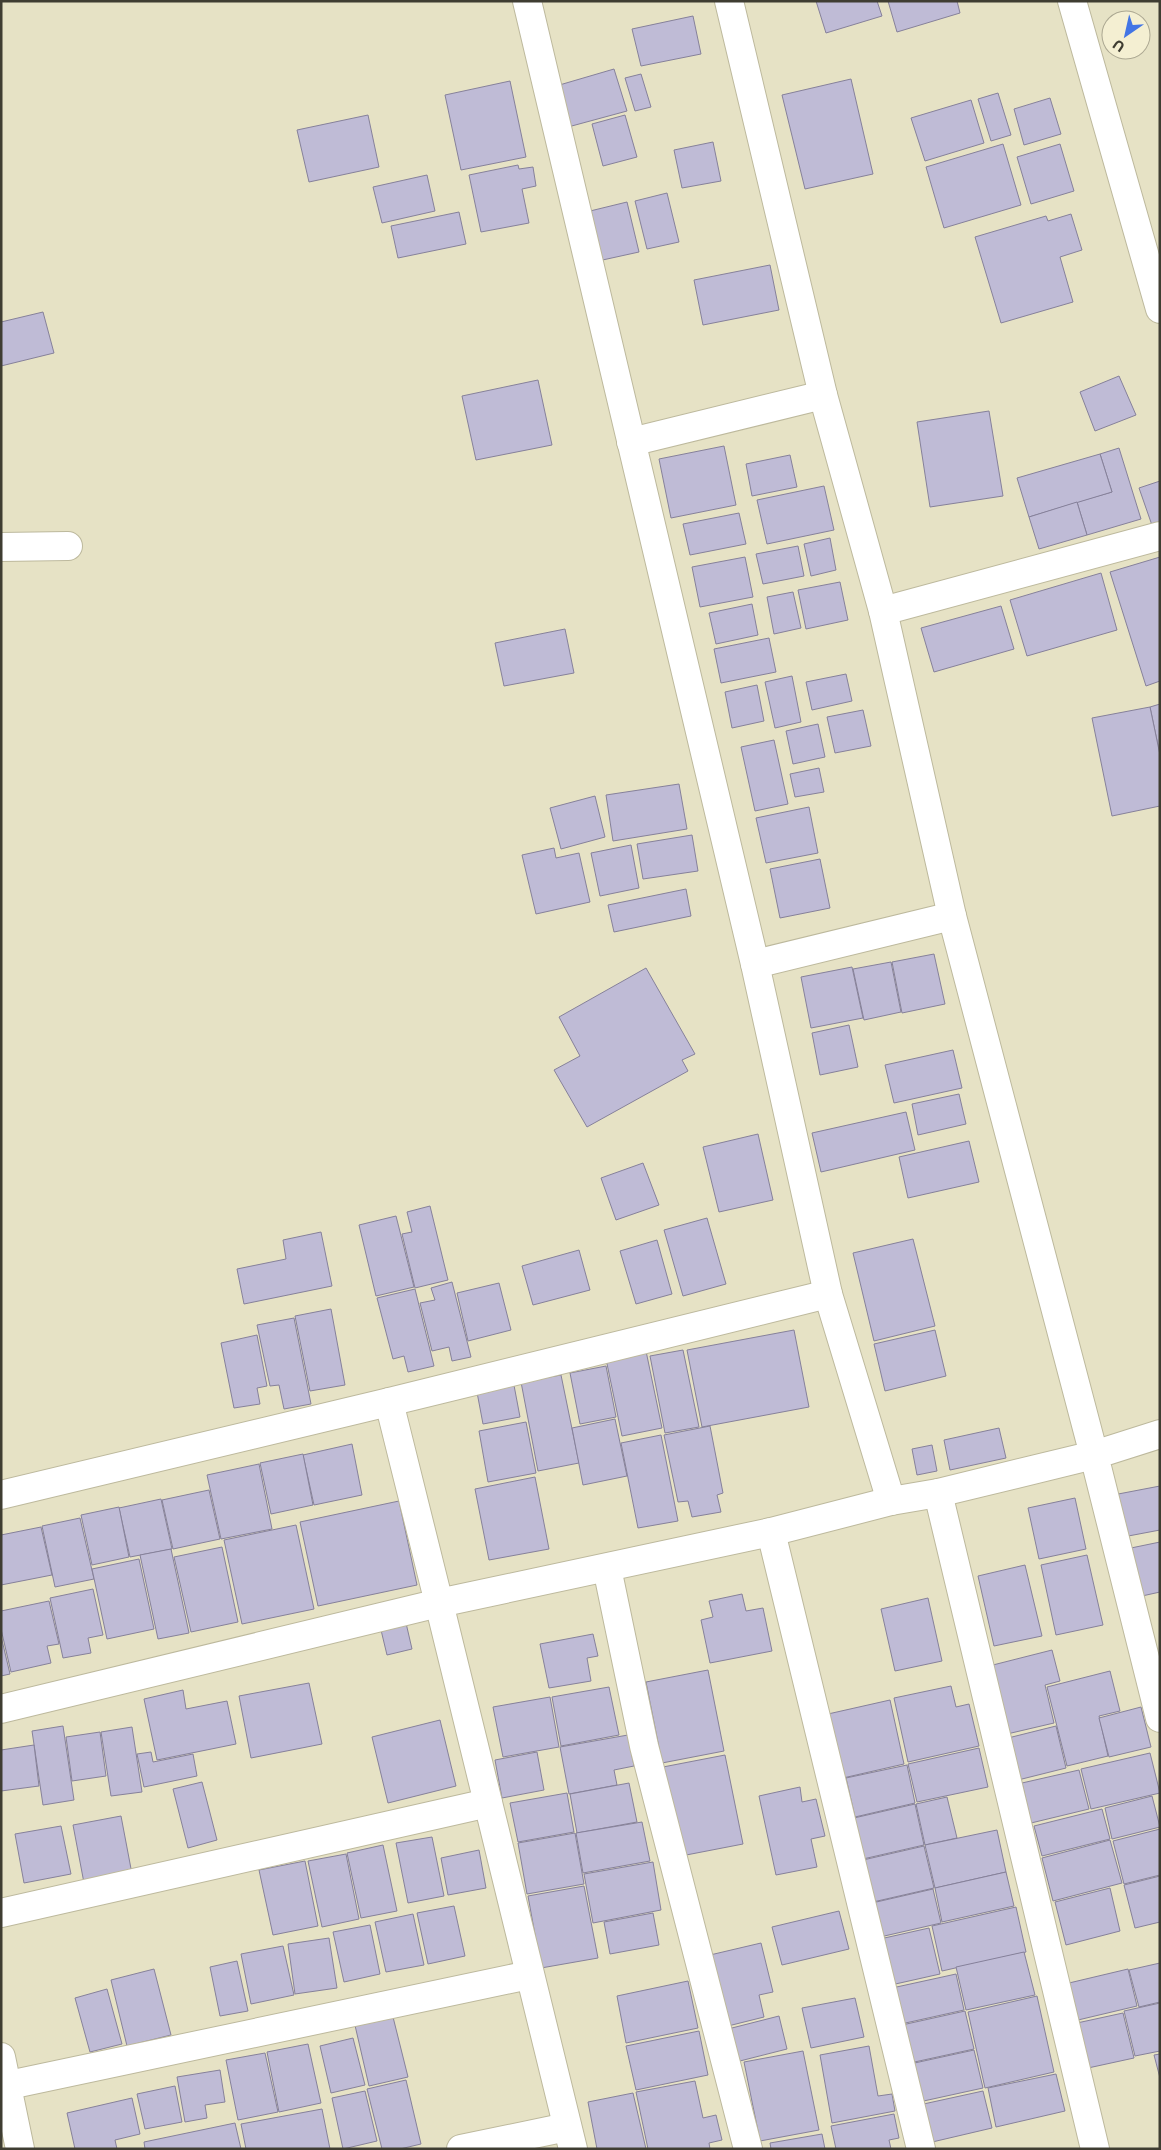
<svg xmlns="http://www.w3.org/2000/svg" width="1161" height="2150" viewBox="0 0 1161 2150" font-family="Montserrat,sans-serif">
	<rect width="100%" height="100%" fill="#e6e2c5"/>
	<!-- building -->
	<g fill="#bfbbd6" stroke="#86819a">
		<polygon points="816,1 877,1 882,16 826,33"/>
		<polygon points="888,1 957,1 960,13 897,32"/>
		<polygon points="693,16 701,54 641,66 632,29"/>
		<polygon points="614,69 627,111 568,127 556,86"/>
		<polygon points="641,74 651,107 635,111 625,78"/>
		<polygon points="851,79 873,174 805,189 782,95"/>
		<polygon points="510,81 526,157 461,170 445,95"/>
		<polygon points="998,93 1011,135 991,141 978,99"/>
		<polygon points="1050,98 1061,134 1024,145 1014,109"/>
		<polygon points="971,100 984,143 925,161 911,118"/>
		<polygon points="368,115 379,167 309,182 297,130"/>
		<polygon points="625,115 637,157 603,166 592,124"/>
		<polygon points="713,142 721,181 682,188 674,150"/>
		<polygon points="1003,144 1021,205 944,228 926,167"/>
		<polygon points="1060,144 1074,191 1031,204 1017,157"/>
		<polygon points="518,165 519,169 533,167 536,186 522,189 529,223 481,232 469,175"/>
		<polygon points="427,175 435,211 382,223 373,187"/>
		<polygon points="667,193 679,242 647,249 635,201"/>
		<polygon points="627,202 639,252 598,261 586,212"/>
		<polygon points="459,212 466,244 398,258 391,226"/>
		<polygon points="1071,214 1082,250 1060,257 1073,302 1001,323 975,237 1046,216 1048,221"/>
		<polygon points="770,265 779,310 703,325 694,280"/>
		<polygon points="43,312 54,353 1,366 1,322"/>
		<polygon points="1119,376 1136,415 1095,431 1080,392"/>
		<polygon points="538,380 552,445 476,460 462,396"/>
		<polygon points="989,411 1003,496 930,507 917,422"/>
		<polygon points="724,446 736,505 671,518 659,459"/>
		<polygon points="1119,448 1141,519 1087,535 1077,502 1112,492 1100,454"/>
		<polygon points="1100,454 1112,492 1029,517 1017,478"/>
		<polygon points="790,455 797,487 752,496 746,464"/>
		<polygon points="1160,481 1160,529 1154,531 1139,488"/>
		<polygon points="824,486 834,530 767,544 757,500"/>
		<polygon points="1077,502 1087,535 1039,549 1029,517"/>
		<polygon points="739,513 746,544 690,555 683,524"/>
		<polygon points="830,538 836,570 811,576 804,544"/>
		<polygon points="798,546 804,576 763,584 756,554"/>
		<polygon points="745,557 753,597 700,607 692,567"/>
		<polygon points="1160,557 1160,681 1146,686 1110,572"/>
		<polygon points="1101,573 1117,630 1027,656 1010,600"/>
		<polygon points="840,582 848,620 806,629 798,590"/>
		<polygon points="793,592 801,628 774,634 767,597"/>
		<polygon points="752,604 758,635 716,644 709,613"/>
		<polygon points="1001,606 1014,649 934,672 921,628"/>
		<polygon points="565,629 574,673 504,686 495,643"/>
		<polygon points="769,638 776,672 721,683 714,649"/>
		<polygon points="846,674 852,701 812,710 806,682"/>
		<polygon points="792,676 801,722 775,728 765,682"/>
		<polygon points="757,685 764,721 732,728 725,692"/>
		<polygon points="1160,704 1160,755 1150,707"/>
		<polygon points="1150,707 1160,755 1160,806 1112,816 1092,718"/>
		<polygon points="863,710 871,746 835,753 827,717"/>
		<polygon points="818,724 825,757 793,764 786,731"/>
		<polygon points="774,740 788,804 755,811 741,747"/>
		<polygon points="819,768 824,792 795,797 790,774"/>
		<polygon points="679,784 687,829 613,841 606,795"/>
		<polygon points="595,796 605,837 561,849 550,808"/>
		<polygon points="809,807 818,853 766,863 756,818"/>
		<polygon points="692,835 698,871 643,879 637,844"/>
		<polygon points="631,845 639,888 600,896 591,853"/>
		<polygon points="554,848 556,858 579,853 590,902 536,914 522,855"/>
		<polygon points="820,859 830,908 780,918 770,869"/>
		<polygon points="686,889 691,916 614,932 608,905"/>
		<polygon points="934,954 945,1004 902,1013 892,962"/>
		<polygon points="891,962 901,1012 864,1020 853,969"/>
		<polygon points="852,967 863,1018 811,1028 801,977"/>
		<polygon points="646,968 695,1054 682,1060 688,1071 587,1127 554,1070 580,1056 559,1017"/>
		<polygon points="849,1025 858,1067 820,1075 812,1033"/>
		<polygon points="953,1050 962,1088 894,1103 885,1065"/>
		<polygon points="959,1094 966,1124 918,1135 912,1104"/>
		<polygon points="906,1112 915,1150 821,1172 812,1133"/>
		<polygon points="758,1134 773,1200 719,1212 703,1147"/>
		<polygon points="969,1141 979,1182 908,1198 899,1157"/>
		<polygon points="643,1163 659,1205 616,1220 601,1178"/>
		<polygon points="430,1206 448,1280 415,1288 402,1234 412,1232 407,1212"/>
		<polygon points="396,1216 414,1287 376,1296 359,1225"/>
		<polygon points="707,1218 726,1284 683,1296 664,1230"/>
		<polygon points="321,1232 332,1286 244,1304 237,1269 286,1259 283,1240"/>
		<polygon points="913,1239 935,1326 874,1341 853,1253"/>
		<polygon points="657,1240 672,1294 636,1304 620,1251"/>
		<polygon points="579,1250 590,1290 533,1305 522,1266"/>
		<polygon points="452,1282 471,1357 452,1361 449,1347 432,1351 420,1303 435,1300 431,1288"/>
		<polygon points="499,1283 511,1330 468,1341 457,1293"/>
		<polygon points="415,1289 434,1366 408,1372 404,1356 393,1359 377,1298"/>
		<polygon points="331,1309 345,1385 310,1391 295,1316"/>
		<polygon points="294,1318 311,1404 284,1409 279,1385 270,1386 257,1325"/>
		<polygon points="794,1330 809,1407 702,1427 687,1350"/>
		<polygon points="935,1330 946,1376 885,1391 874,1344"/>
		<polygon points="257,1335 267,1386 257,1388 260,1404 234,1408 221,1343"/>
		<polygon points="683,1350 699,1427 665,1433 650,1356"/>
		<polygon points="646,1351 662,1428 622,1436 606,1359"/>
		<polygon points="606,1366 616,1417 580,1424 570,1373"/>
		<polygon points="561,1375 579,1463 538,1471 521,1382"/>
		<polygon points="513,1380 520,1417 483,1424 476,1387"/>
		<polygon points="615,1419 627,1476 583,1485 572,1428"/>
		<polygon points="526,1422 536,1473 488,1482 479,1431"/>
		<polygon points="710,1426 723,1493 717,1495 721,1512 692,1517 688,1501 678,1502 664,1435"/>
		<polygon points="999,1428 1006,1458 950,1470 944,1440"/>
		<polygon points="661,1435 678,1521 638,1528 621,1443"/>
		<polygon points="352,1444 362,1495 314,1505 303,1455"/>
		<polygon points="932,1445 937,1471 917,1475 912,1449"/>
		<polygon points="303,1454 313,1505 271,1514 260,1463"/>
		<polygon points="259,1464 272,1529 221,1539 207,1475"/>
		<polygon points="535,1477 549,1549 489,1560 475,1489"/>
		<polygon points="1160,1486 1160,1530 1123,1537 1113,1495"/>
		<polygon points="209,1490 220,1539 173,1549 162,1500"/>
		<polygon points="1075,1498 1086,1549 1039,1559 1028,1508"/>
		<polygon points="161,1499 172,1549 130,1557 119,1508"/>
		<polygon points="399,1501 417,1585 318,1606 300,1522"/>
		<polygon points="119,1507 129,1557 92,1565 81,1515"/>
		<polygon points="80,1518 94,1579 55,1587 42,1526"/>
		<polygon points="296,1525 314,1609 242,1624 224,1540"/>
		<polygon points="41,1527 52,1575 1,1585 1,1535"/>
		<polygon points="1160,1542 1160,1592 1142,1596 1131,1548"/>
		<polygon points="222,1547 238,1622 191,1632 174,1557"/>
		<polygon points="171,1549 189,1633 158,1639 140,1555"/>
		<polygon points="1087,1555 1103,1625 1056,1635 1041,1565"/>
		<polygon points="139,1559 154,1629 107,1639 92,1569"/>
		<polygon points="1025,1565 1042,1636 994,1646 978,1576"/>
		<polygon points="93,1589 103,1635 88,1638 91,1653 63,1658 50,1598"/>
		<polygon points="742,1594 746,1611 763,1608 772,1651 710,1663 701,1620 713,1617 709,1601"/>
		<polygon points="928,1598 942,1661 895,1671 881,1609"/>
		<polygon points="49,1601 59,1644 47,1646 51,1663 11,1672 1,1629 1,1611"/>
		<polygon points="406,1623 412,1649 387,1655 381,1630"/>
		<polygon points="593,1634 598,1656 587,1658 591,1681 549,1688 540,1644"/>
		<polygon points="1,1636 10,1674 1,1676"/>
		<polygon points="1052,1650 1060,1681 1045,1685 1054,1723 1007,1734 989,1666"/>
		<polygon points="708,1670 724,1751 662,1763 646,1682"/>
		<polygon points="1110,1671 1120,1711 1099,1716 1108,1756 1067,1766 1047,1687"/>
		<polygon points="309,1683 322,1744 251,1758 239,1696"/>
		<polygon points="951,1686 956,1707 969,1704 979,1746 908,1762 894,1698"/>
		<polygon points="609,1687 619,1735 561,1746 552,1697"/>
		<polygon points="183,1690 186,1709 227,1701 236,1744 157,1760 144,1699"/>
		<polygon points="550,1697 559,1747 503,1757 493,1707"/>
		<polygon points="890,1700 904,1764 843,1778 828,1714"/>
		<polygon points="1141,1707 1151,1747 1109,1757 1099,1718"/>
		<polygon points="440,1720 456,1786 388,1803 372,1737"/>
		<polygon points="63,1726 74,1800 43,1805 32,1731"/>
		<polygon points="1056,1726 1066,1768 1018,1780 1008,1738"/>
		<polygon points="132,1727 142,1792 111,1796 101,1732"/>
		<polygon points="100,1732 106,1776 72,1781 66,1737"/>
		<polygon points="628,1735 634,1766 614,1770 617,1785 569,1794 560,1747"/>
		<polygon points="34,1745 39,1786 1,1791 1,1750"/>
		<polygon points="979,1748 988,1787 917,1802 908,1764"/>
		<polygon points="151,1752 153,1762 193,1754 197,1776 144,1787 137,1754"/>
		<polygon points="537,1752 544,1790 502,1798 495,1760"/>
		<polygon points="1150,1753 1160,1793 1091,1809 1081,1769"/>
		<polygon points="725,1755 743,1844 681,1856 663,1767"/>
		<polygon points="907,1765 915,1803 855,1817 846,1778"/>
		<polygon points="1079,1770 1089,1809 1031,1823 1022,1783"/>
		<polygon points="202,1782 217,1840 188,1848 173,1789"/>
		<polygon points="629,1783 637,1822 577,1833 570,1794"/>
		<polygon points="800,1787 802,1802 816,1799 825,1836 811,1839 817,1867 776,1875 759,1796"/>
		<polygon points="567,1793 574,1832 518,1842 510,1803"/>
		<polygon points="1152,1796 1160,1827 1112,1839 1105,1808"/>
		<polygon points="947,1797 957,1838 925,1845 916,1804"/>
		<polygon points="915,1804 924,1845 863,1859 854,1818"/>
		<polygon points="1102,1809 1110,1839 1042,1856 1034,1826"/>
		<polygon points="121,1816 132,1874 84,1883 73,1825"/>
		<polygon points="642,1822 650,1861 583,1873 576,1833"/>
		<polygon points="61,1826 71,1874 24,1883 15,1834"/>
		<polygon points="1160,1829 1160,1875 1124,1884 1113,1841"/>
		<polygon points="997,1830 1006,1872 935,1888 925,1845"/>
		<polygon points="575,1833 584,1884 527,1894 518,1843"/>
		<polygon points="432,1837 444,1896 408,1903 396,1843"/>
		<polygon points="1110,1840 1122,1883 1053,1901 1042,1858"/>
		<polygon points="383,1845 397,1911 361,1918 347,1853"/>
		<polygon points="924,1846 934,1888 873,1902 863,1860"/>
		<polygon points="479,1850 486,1888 448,1895 441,1858"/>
		<polygon points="346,1854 359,1919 322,1927 308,1861"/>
		<polygon points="305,1861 318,1926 273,1935 259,1870"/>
		<polygon points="653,1862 661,1910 593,1923 584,1874"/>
		<polygon points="1006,1872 1014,1906 942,1922 935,1888"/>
		<polygon points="1160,1876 1160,1922 1135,1928 1124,1885"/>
		<polygon points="584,1886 598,1958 541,1968 528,1896"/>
		<polygon points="1110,1888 1120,1931 1066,1945 1055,1902"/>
		<polygon points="933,1889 941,1923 880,1937 872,1903"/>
		<polygon points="454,1906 465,1956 428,1964 417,1913"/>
		<polygon points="1016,1907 1026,1952 942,1971 932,1926"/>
		<polygon points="839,1911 849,1949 782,1965 772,1927"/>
		<polygon points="653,1913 659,1945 610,1954 604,1922"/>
		<polygon points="413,1914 424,1965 386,1972 375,1922"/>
		<polygon points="370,1925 380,1974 344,1982 333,1932"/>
		<polygon points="929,1928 940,1974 891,1985 880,1939"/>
		<polygon points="329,1938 337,1988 295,1994 288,1944"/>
		<polygon points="761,1943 773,1992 759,1995 764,2017 728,2026 710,1955"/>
		<polygon points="283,1946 294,1995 251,2004 241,1954"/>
		<polygon points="1024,1952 1035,1995 966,2010 956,1967"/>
		<polygon points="237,1961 248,2011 220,2016 210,1967"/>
		<polygon points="1160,1963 1160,2002 1139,2007 1129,1970"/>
		<polygon points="154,1969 171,2035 127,2046 111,1980"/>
		<polygon points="1128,1969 1137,2006 1078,2020 1069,1983"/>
		<polygon points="956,1974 964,2010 901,2024 892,1988"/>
		<polygon points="688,1981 698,2028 626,2043 617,1996"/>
		<polygon points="107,1989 122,2044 90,2052 75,1998"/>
		<polygon points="1037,1996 1054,2072 985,2088 968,2012"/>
		<polygon points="855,1998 864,2037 811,2048 802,2008"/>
		<polygon points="1160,2003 1160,2051 1135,2056 1124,2011"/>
		<polygon points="965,2011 974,2049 910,2063 902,2025"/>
		<polygon points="392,2013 408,2077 369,2086 354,2021"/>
		<polygon points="1123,2013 1134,2058 1088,2068 1077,2023"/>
		<polygon points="779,2016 787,2049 736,2062 728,2029"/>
		<polygon points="699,2031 708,2075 636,2090 626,2046"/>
		<polygon points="353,2038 365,2085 331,2093 320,2046"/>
		<polygon points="308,2044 321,2103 279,2112 267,2052"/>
		<polygon points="869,2046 878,2096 892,2094 895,2111 832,2123 820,2055"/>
		<polygon points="974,2050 983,2088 919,2102 910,2064"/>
		<polygon points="803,2051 819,2130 760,2141 744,2062"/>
		<polygon points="265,2053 278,2112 238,2120 226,2060"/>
		<polygon points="1160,2054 1160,2078 1154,2055"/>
		<polygon points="220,2070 225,2102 205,2105 207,2118 185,2122 177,2077"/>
		<polygon points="1056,2074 1065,2111 996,2127 988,2088"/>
		<polygon points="406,2080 421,2144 400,2149 382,2149 367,2089"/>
		<polygon points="695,2081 703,2118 716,2115 722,2140 709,2143 710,2149 648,2149 636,2092"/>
		<polygon points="175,2086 182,2122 145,2129 137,2094"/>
		<polygon points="365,2091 377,2141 343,2149 332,2098"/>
		<polygon points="983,2091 992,2128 928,2143 919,2105"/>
		<polygon points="633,2093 646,2149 597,2149 588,2102"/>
		<polygon points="132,2098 140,2134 115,2140 117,2149 75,2149 67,2113"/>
		<polygon points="322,2109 330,2149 246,2149 241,2124"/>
		<polygon points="894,2114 899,2138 889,2140 891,2149 836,2149 831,2126"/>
		<polygon points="235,2123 241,2149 145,2149 144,2142"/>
		<polygon points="822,2134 825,2149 771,2149 770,2143"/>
	</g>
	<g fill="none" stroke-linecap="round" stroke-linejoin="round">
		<!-- street casing -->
		<g stroke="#bdb99d" stroke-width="30">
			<g id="street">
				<polyline points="527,1 755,964 828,1294 891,1501"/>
				<polyline points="1072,1 1160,309"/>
				<polyline points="631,442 823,395"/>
				<polyline points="1,547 68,546"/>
				<polyline points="883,611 1160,536"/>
				<polyline points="755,964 952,916"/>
				<polyline points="1160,1434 1094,1455 1160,1718"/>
				<polyline points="938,1493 1095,2149"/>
				<polyline points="1,1495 389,1402"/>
				<polyline points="771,1532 921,2149"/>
				<polyline points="607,1568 644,1746 748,2149"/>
				<polyline points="1,1709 439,1603 389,1402 828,1294"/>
				<polyline points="1,1913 488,1803"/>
				<polyline points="1,2057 20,2149"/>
				<polyline points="9,2085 529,1975"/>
				<polyline points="461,2149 567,2127"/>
				<polyline points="573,2149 439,1603 771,1532 891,1501 938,1493 1094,1455 952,916 883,611 823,395 729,1"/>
			</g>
		</g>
		<!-- street -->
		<use href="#street" stroke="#fff" stroke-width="28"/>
	</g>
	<!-- border -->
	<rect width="1161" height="2150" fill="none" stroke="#3f3d32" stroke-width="5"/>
	<!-- north arrow -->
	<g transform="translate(1126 35) rotate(214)"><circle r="24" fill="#f4efd2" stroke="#aca892"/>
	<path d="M0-4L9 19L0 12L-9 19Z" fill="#4275e5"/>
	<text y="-8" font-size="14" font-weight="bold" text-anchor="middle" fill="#3f3d32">U</text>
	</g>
</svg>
